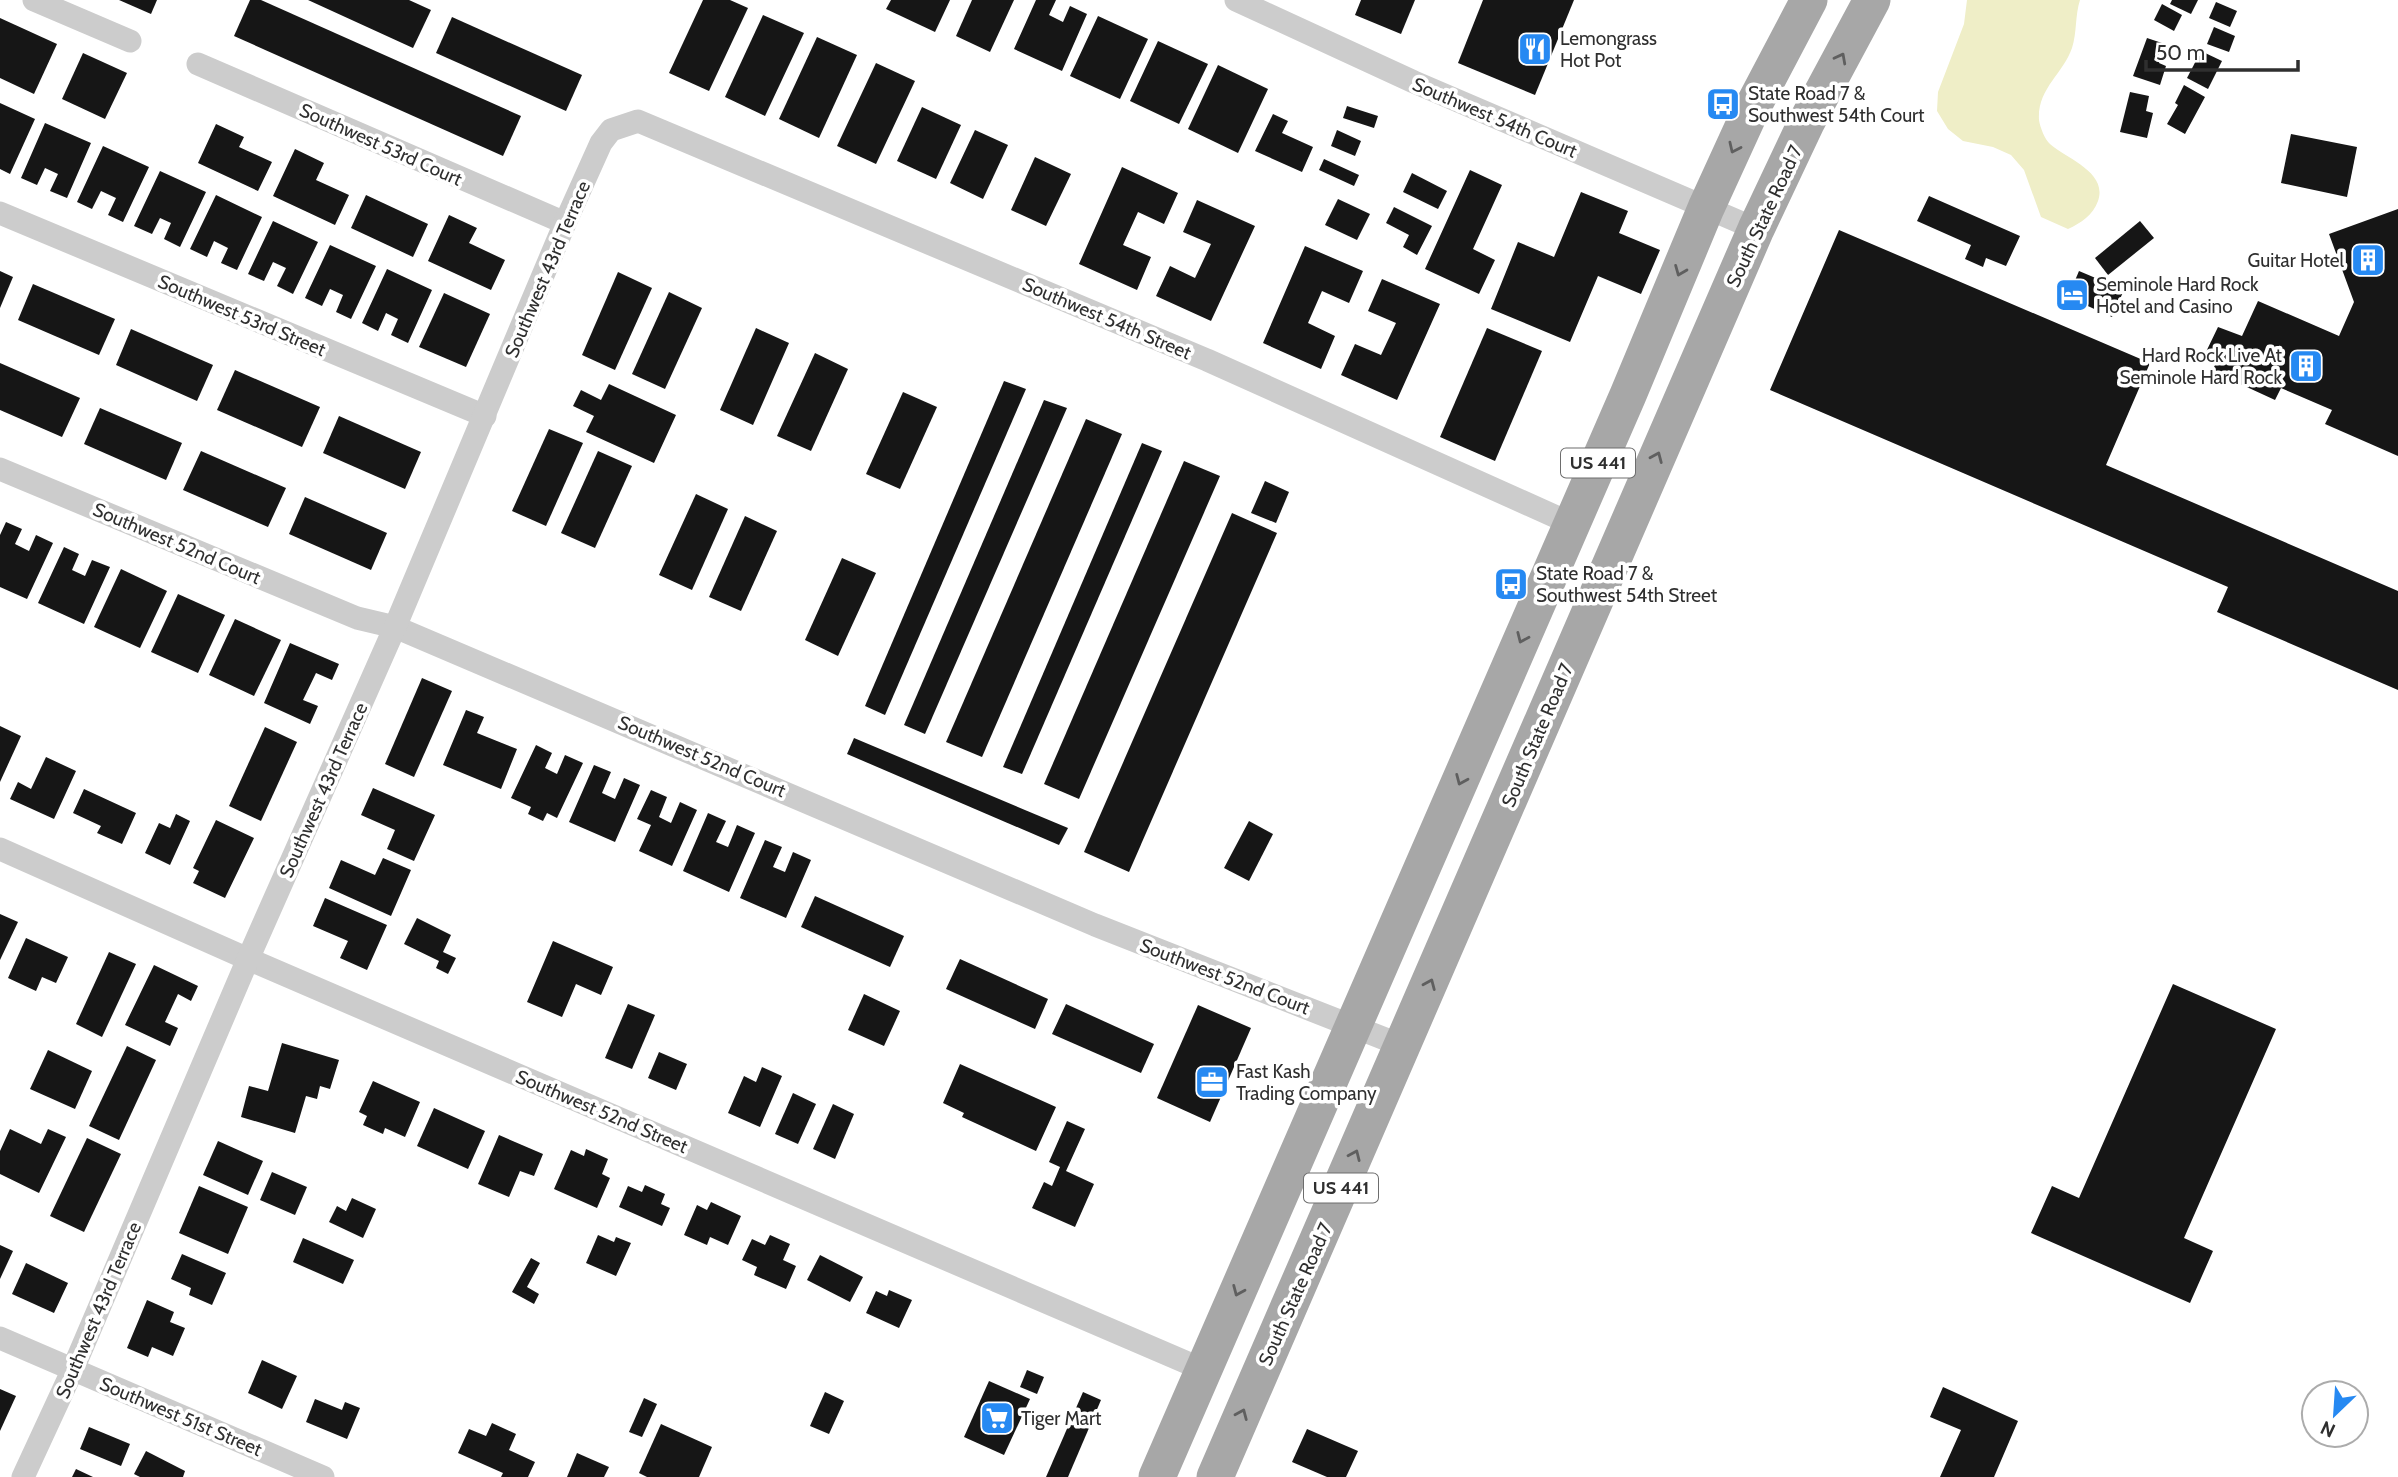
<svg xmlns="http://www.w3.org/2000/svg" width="2398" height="1477" viewBox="0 0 2398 1477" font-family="Cabin,sans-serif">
	<rect width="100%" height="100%" fill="#fff"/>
	<!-- water -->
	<path fill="#efeec7" d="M 1967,0 L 2080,0 C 2075,15 2077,33 2072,48 C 2063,74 2037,89 2039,120 C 2040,127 2045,140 2050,144 C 2067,159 2108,172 2098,201 C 2093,215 2081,223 2068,229 L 2041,217 L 2024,170 L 2011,155 L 1993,147 L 1963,141 L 1948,129 L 1937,111 L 1938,92 L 1964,24 Z"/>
	<!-- building -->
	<g fill="#161616">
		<polygon points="119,0 157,0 151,14"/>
		<polygon points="250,0 261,0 521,116 503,156 234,36"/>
		<polygon points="308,0 409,0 431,10 413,48"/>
		<polygon points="703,0 730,0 748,8 709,91 669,73"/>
		<polygon points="891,0 950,0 935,32 886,9"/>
		<polygon points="972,0 1014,0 990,52 956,36"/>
		<polygon points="1036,0 1056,0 1049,15 1063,22 1070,6 1087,14 1062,71 1014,49"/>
		<polygon points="1361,0 1415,0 1401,34 1355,15"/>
		<polygon points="1483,0 1574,0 1535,95 1458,63"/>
		<polygon points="2172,0 2198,0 2191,14 2170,4"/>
		<polygon points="2216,2 2237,11 2230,27 2209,18"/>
		<polygon points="2162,4 2182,15 2174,31 2154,20"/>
		<polygon points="763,15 804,33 765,116 725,97"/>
		<polygon points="1098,16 1148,39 1120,99 1070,76"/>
		<polygon points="452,17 582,75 566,111 436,53"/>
		<polygon points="0,18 57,44 34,94 0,78"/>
		<polygon points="2214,27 2235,36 2229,52 2207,44"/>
		<polygon points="817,37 857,55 819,138 779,119"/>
		<polygon points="2147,38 2165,44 2159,63 2166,66 2160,85 2133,76"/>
		<polygon points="1158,41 1208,64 1179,124 1130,101"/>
		<polygon points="2201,51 2222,61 2208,89 2187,78"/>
		<polygon points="83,53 127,73 105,119 62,99"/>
		<polygon points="876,63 915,81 876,164 837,146"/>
		<polygon points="1218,65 1268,89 1238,153 1188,129"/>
		<polygon points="2184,85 2205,97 2185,134 2167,124 2178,105 2175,103"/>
		<polygon points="2130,92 2149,96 2146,111 2153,113 2147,138 2120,132"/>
		<polygon points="0,103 35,119 10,174 0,169"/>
		<polygon points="1347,106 1378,116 1374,128 1343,118"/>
		<polygon points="922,107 961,125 936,179 897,161"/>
		<polygon points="1273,114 1288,121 1282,133 1313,147 1302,172 1255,151"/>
		<polygon points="45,123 91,143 67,198 50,191 58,174 45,168 37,185 21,178"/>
		<polygon points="216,124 244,137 239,147 272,162 258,191 198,163"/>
		<polygon points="975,130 1008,145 983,199 950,183"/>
		<polygon points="1337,130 1361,141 1355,156 1331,146"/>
		<polygon points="2291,134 2357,147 2347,197 2281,183"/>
		<polygon points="103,146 149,167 123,222 108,215 116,198 101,191 92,209 77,202"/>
		<polygon points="295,149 324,163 316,180 349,195 335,225 273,196"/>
		<polygon points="1035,157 1071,174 1046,226 1011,210"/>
		<polygon points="1324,159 1359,175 1354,186 1319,170"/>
		<polygon points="1122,167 1178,193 1164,224 1138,212 1123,245 1151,257 1137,290 1079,264"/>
		<polygon points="1470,170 1502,185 1473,249 1495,260 1479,294 1425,269"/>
		<polygon points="160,171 206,192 180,247 164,239 171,223 160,218 152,234 134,226"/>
		<polygon points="1412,173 1447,191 1438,209 1403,192"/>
		<polygon points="1581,192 1628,211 1619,233 1660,250 1641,294 1598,276 1570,342 1491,309 1518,242 1554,257"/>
		<polygon points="216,195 262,217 237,270 221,263 228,248 214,241 207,257 190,249"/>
		<polygon points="366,195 428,224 413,257 351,228"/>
		<polygon points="1929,196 2020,236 2006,266 1986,258 1983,267 1965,259 1971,245 1917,221"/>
		<polygon points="1338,199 1370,214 1357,240 1325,225"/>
		<polygon points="1197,200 1255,226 1211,321 1156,296 1170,266 1195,278 1211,244 1183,232"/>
		<polygon points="1394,207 1432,226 1417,255 1403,247 1409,235 1386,223"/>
		<polygon points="2398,209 2398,456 2325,424 2332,410 2281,388 2275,400 2212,371 2217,361 2205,354 2218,327 2242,336 2258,301 2339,336 2354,302 2329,234"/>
		<polygon points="449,215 477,228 469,243 505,260 491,290 428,261"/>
		<polygon points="273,221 318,242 293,294 277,286 286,268 273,262 264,281 248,274"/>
		<polygon points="2140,221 2154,238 2108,275 2095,258"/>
		<polygon points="1839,230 2150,363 2106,465 2398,591 2398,690 2217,612 2228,587 1770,390"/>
		<polygon points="330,245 376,266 351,319 336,312 343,295 330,289 322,306 305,298"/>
		<polygon points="1305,246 1363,271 1349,303 1322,291 1308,323 1335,336 1321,369 1263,343"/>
		<polygon points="387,269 432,290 408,343 391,335 398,319 386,313 378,331 362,323"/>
		<polygon points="0,271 13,277 0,308"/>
		<polygon points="2079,271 2124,290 2112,317 2068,297"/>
		<polygon points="618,272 652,288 615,370 582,355"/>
		<polygon points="1382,279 1440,304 1397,400 1341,375 1355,344 1381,355 1396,323 1368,311"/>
		<polygon points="33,284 115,319 99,355 18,320"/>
		<polygon points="669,292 702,308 665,389 632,374"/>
		<polygon points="444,293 490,314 466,367 419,347"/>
		<polygon points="756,328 789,343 753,425 720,410"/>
		<polygon points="1487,328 1542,351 1495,461 1440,437"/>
		<polygon points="131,329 213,365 197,401 116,365"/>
		<polygon points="815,353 848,369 811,451 777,436"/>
		<polygon points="0,363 80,398 62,437 0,410"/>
		<polygon points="235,370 320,407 302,447 217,410"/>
		<polygon points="1004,381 1026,389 885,715 865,706"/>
		<polygon points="609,384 676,415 654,463 586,432 594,416 573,406 581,390 601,400"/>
		<polygon points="903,392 937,407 900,489 866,474"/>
		<polygon points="1044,400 1067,408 925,734 904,725"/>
		<polygon points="100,408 182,443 166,480 84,444"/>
		<polygon points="339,416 421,452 405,489 323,453"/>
		<polygon points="1086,419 1122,434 982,757 946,742"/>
		<polygon points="549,429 583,443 546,526 512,511"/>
		<polygon points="1142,443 1162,451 1022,774 1003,767"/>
		<polygon points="201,451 286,488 268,527 183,490"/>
		<polygon points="598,451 632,466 595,548 561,533"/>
		<polygon points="1184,461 1220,476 1079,799 1044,784"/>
		<polygon points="1265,481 1289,492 1276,523 1251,513"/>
		<polygon points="696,494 728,509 692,590 659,575"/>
		<polygon points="305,497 387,533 371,570 289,534"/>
		<polygon points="1232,513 1277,533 1129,872 1084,852"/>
		<polygon points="745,516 777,531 741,611 709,597"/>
		<polygon points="6,522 22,529 15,544 29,551 36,535 53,543 27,599 0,587 0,535"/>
		<polygon points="64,547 79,554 72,570 85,576 92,560 110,567 84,624 38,603"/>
		<polygon points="842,558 876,573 838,656 805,640"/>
		<polygon points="121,569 167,591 140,648 94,627"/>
		<polygon points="178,594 225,615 198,673 151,652"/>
		<polygon points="235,619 281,640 254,696 209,675"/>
		<polygon points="290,643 339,664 332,680 316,673 303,700 318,706 310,724 264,703"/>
		<polygon points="422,678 452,691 414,777 385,764"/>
		<polygon points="466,710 484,717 477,733 517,749 501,789 443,765"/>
		<polygon points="0,726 21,736 0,782"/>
		<polygon points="265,727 297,742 261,821 229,806"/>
		<polygon points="854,738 1068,828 1059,845 847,754"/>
		<polygon points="536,745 552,753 545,768 557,774 565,755 583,763 557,818 547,813 543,821 528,814 531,807 511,798"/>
		<polygon points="46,757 76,771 54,819 10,799 18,782 31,789"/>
		<polygon points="594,765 611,772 602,793 615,799 624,778 640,785 615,842 569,822"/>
		<polygon points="373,788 435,815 414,861 387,849 395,830 361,815"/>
		<polygon points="84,789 136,813 122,844 97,833 101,826 73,813"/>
		<polygon points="651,790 667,797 659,817 671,823 680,802 697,810 672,866 639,851 651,825 637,819"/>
		<polygon points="708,813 726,821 716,842 728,847 737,825 755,833 729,892 683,871"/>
		<polygon points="176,814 190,821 170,865 145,853 159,823 170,828"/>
		<polygon points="216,820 254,838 225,898 193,883 199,871 193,868"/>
		<polygon points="1249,821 1273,834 1249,881 1224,868"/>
		<polygon points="765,840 782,847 773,867 785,872 793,852 811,860 786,918 740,898"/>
		<polygon points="383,858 411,870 391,916 329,888 341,860 375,875"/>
		<polygon points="815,896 904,936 890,967 801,927"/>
		<polygon points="325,898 387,925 367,970 340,958 348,941 313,926"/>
		<polygon points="0,914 18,922 0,960"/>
		<polygon points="417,918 451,935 443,952 456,958 448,974 436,968 439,961 404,944"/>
		<polygon points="26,938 68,957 56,983 42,977 36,991 8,978"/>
		<polygon points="553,941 613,967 601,995 576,984 562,1017 527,1002"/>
		<polygon points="109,952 136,964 102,1037 76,1024"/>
		<polygon points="960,959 1048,999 1035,1029 946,989"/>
		<polygon points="154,965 198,986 191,1001 178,994 165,1022 178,1028 170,1046 125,1025"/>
		<polygon points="2173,984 2276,1029 2184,1238 2213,1251 2190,1303 2031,1233 2052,1186 2079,1198"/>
		<polygon points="864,994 900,1011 884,1046 848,1030"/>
		<polygon points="628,1004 655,1015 632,1069 605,1058"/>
		<polygon points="1066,1004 1154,1044 1141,1073 1052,1034"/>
		<polygon points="1198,1005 1251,1028 1210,1122 1157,1098"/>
		<polygon points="282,1043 339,1060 330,1089 320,1086 317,1099 306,1096 295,1133 241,1117 249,1086 268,1091"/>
		<polygon points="127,1046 156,1060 119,1140 89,1126"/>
		<polygon points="48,1050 92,1071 75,1109 30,1089"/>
		<polygon points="659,1052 687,1064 676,1090 648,1078"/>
		<polygon points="960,1064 1056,1107 1036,1151 962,1117 964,1113 943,1103"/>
		<polygon points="762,1067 782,1076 760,1127 728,1113 744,1076 756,1082"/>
		<polygon points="373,1081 420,1102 405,1137 385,1128 383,1134 363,1125 367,1116 359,1112"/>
		<polygon points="793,1093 816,1104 798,1144 775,1134"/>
		<polygon points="833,1104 854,1114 835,1159 813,1149"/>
		<polygon points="434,1108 485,1131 468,1169 417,1146"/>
		<polygon points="1067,1121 1085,1129 1066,1171 1094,1184 1075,1227 1032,1208 1044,1182 1052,1186 1060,1167 1049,1162"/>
		<polygon points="10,1129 41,1144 48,1129 66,1137 39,1193 0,1174 0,1151"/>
		<polygon points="499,1135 543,1154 534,1176 520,1171 509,1197 478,1184"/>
		<polygon points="87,1138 121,1154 84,1232 50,1216"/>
		<polygon points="218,1141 263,1161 248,1195 203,1175"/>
		<polygon points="586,1149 608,1159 602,1174 610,1178 597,1208 554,1189 571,1150 584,1156"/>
		<polygon points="272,1172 307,1187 295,1215 260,1200"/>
		<polygon points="645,1185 665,1194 661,1204 670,1208 662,1226 619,1207 628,1186 642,1192"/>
		<polygon points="199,1186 248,1207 228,1254 179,1233"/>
		<polygon points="352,1198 376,1209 363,1238 329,1222 337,1206 346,1211"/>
		<polygon points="711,1202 741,1216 728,1245 710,1237 707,1245 684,1235 697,1205 707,1210"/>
		<polygon points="598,1235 614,1242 616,1237 631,1243 616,1276 586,1263"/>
		<polygon points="770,1235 790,1244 783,1260 796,1266 786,1289 754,1275 757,1267 742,1260 752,1239 765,1245"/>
		<polygon points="303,1238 354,1260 343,1284 293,1262"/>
		<polygon points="0,1245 13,1251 0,1279"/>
		<polygon points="182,1254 226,1273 212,1305 189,1295 191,1288 171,1279"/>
		<polygon points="820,1255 863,1277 850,1302 807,1280"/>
		<polygon points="531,1258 540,1263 527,1287 539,1294 534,1304 512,1292"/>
		<polygon points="26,1263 68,1283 54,1313 12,1294"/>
		<polygon points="889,1290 912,1300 899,1328 866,1313 876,1291 887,1296"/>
		<polygon points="147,1300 174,1312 170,1322 185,1328 173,1356 152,1347 148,1357 127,1348"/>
		<polygon points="262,1360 297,1376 282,1409 248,1393"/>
		<polygon points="1027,1370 1044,1377 1037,1394 1020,1387"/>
		<polygon points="989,1381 1030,1399 1004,1455 964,1437"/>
		<polygon points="1943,1387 2018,1421 1994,1477 1940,1477 1961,1430 1930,1417"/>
		<polygon points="0,1389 16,1396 0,1431"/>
		<polygon points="825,1392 844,1401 829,1434 810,1426"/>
		<polygon points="1083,1392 1101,1400 1068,1477 1046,1477"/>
		<polygon points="644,1398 657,1404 642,1437 629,1432"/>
		<polygon points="315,1399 342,1410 345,1402 360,1408 347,1439 306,1422"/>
		<polygon points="492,1423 516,1434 509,1450 535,1462 528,1477 501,1477 503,1473 458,1453 469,1429 486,1436"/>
		<polygon points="661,1424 712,1447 699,1477 647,1477 639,1473"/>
		<polygon points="89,1427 130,1444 121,1466 80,1449"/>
		<polygon points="1307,1429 1358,1451 1346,1477 1327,1477 1292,1462"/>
		<polygon points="146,1451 185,1471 183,1477 140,1477 134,1474"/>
		<polygon points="577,1453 609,1467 604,1477 567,1477"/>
		<polygon points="76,1469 93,1477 72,1477"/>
	</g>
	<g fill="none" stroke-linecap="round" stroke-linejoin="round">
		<!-- street -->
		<g stroke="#ccc" stroke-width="23">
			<polyline points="34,0 130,41"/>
			<polyline points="1236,0 1414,82 1756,229"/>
			<polyline points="198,64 565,223"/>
			<polyline points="0,213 485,416"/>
			<polyline points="0,469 357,618 395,627 1095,925 1403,1046"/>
			<polyline points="0,849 248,959 1204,1370"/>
			<polyline points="0,1338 323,1477"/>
			<polyline points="23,1477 73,1369 248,959 395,627 565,223 601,143 611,130 638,121 1207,360 1572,524"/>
		</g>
		<!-- primary -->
		<g stroke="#a7a7a7" stroke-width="37">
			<polyline points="1157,1477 1628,395 1706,208 1749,114 1809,0"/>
			<polyline points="1215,1477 1756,229 1806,123 1872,0"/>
		</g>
	</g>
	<!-- one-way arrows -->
	<defs><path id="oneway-chevron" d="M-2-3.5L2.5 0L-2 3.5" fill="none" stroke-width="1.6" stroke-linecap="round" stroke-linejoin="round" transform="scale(1.75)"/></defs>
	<g stroke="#5f5f5f">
		<use href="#oneway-chevron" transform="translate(1841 58) rotate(-62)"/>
		<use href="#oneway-chevron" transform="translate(1734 148) rotate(115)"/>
		<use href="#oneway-chevron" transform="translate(1680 271) rotate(112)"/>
		<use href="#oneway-chevron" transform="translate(1657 457) rotate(-67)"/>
		<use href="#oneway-chevron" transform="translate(1522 638) rotate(114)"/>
		<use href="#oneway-chevron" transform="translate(1461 780) rotate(113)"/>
		<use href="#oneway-chevron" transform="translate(1430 984) rotate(-67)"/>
		<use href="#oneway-chevron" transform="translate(1355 1155) rotate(-66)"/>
		<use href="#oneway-chevron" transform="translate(1238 1291) rotate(113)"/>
		<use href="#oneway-chevron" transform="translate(1242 1414) rotate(-67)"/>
	</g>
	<!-- icons -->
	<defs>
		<g id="restaurant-square" transform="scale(1.75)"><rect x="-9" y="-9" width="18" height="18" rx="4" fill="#2689f2" stroke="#fff"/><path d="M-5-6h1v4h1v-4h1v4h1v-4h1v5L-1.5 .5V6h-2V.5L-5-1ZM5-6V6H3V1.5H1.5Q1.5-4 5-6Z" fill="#fff"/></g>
		<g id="bus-square" transform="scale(1.75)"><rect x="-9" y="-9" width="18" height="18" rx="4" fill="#2689f2" stroke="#fff"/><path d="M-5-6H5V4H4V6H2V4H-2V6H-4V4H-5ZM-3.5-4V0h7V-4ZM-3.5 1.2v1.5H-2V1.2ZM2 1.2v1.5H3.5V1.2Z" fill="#fff"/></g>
		<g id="building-square" transform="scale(1.75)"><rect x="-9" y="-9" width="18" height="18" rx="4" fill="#2689f2" stroke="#fff"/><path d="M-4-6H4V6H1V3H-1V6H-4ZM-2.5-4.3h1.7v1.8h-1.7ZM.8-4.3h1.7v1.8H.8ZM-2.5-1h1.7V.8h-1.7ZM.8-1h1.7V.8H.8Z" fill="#fff"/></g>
		<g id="hotel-square" transform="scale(1.75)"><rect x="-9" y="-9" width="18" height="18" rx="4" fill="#2689f2" stroke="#fff"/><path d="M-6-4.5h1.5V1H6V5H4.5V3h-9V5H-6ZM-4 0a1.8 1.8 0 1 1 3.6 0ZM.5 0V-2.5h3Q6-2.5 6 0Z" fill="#fff"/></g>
		<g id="office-square" transform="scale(1.75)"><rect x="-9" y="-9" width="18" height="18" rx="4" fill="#2689f2" stroke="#fff"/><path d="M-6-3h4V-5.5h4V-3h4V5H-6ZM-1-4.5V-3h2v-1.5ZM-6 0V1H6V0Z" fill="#fff"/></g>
		<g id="supermarket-square" transform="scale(1.75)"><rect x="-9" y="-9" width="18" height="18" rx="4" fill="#2689f2" stroke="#fff"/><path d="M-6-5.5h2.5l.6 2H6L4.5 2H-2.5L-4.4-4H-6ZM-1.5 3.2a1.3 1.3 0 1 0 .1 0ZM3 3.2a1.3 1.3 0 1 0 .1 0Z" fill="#fff"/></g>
	</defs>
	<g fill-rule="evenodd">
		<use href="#restaurant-square" x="1535" y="49"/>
		<use href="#bus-square" x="1723" y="104"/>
		<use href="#building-square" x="2368" y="260"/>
		<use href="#hotel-square" x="2072" y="295"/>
		<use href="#building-square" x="2306" y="366"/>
		<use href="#bus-square" x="1511" y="584"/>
		<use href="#office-square" x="1212" y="1082"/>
		<use href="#supermarket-square" x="997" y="1418"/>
	</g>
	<g text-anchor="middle" stroke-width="7" stroke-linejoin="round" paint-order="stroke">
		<!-- shield labels -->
		<g fill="#fff" stroke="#6d6d6d" stroke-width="2">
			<rect x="1561" y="448.5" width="74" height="29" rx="5"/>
			<rect x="1304" y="1173.5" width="74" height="29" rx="5"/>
		</g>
		<g font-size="18" font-weight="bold" fill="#2f2f2f">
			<text x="1598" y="469">US 441</text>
			<text x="1341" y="1194">US 441</text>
		</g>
		<!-- poi labels -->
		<g font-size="19" fill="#2f2f2f" stroke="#fff" text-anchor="start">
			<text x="1560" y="45">Lemongrass<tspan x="1560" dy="22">Hot Pot</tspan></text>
			<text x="1748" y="100">State Road 7 &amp;<tspan x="1748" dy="22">Southwest 54th Court</tspan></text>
			<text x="2344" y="267" text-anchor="end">Guitar Hotel</text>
			<text x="2096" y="291">Seminole Hard Rock<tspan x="2096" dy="22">Hotel and Casino</tspan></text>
			<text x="2282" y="362" text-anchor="end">Hard Rock Live At<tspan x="2282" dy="22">Seminole Hard Rock</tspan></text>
			<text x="1536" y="580">State Road 7 &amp;<tspan x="1536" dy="22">Southwest 54th Street</tspan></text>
			<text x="1236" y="1078">Fast Kash<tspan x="1236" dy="22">Trading Company</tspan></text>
			<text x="1021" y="1425">Tiger Mart</text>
		</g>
		<!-- street labels -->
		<g font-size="19" fill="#2f2f2f" stroke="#fff">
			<text transform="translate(1495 117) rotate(23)" y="7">Southwest 54th Court</text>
			<text transform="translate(381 144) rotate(24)" y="7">Southwest 53rd Court</text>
			<text transform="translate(1764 216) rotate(-65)" y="7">South State Road 7</text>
			<text transform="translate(547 269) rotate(-67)" y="7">Southwest 43rd Terrace</text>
			<text transform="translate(242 315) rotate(23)" y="7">Southwest 53rd Street</text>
			<text transform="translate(1107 318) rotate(23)" y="7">Southwest 54th Street</text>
			<text transform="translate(177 543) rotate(23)" y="7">Southwest 52nd Court</text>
			<text transform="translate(1537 735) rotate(-67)" y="7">South State Road 7</text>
			<text transform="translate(702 756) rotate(23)" y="7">Southwest 52nd Court</text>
			<text transform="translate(323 790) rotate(-66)" y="7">Southwest 43rd Terrace</text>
			<text transform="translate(1225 976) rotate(21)" y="7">Southwest 52nd Court</text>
			<text transform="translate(602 1111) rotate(23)" y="7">Southwest 52nd Street</text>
			<text transform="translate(1295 1294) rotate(-66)" y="7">South State Road 7</text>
			<text transform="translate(98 1310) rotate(-67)" y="7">Southwest 43rd Terrace</text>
			<text transform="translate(181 1416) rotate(23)" y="7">Southwest 51st Street</text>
		</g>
	</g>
	<!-- north arrow -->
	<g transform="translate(2335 1414) rotate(205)"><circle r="33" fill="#ffffff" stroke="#acacac" stroke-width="2"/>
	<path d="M0-5L12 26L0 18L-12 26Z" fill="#2689f2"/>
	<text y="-10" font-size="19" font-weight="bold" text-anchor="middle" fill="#2f2f2f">N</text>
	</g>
	<!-- scale -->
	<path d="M2146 60v10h152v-10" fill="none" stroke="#2f2f2f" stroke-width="3.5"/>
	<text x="2156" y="60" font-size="21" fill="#2f2f2f" stroke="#ffffff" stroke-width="5" paint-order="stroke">50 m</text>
</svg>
